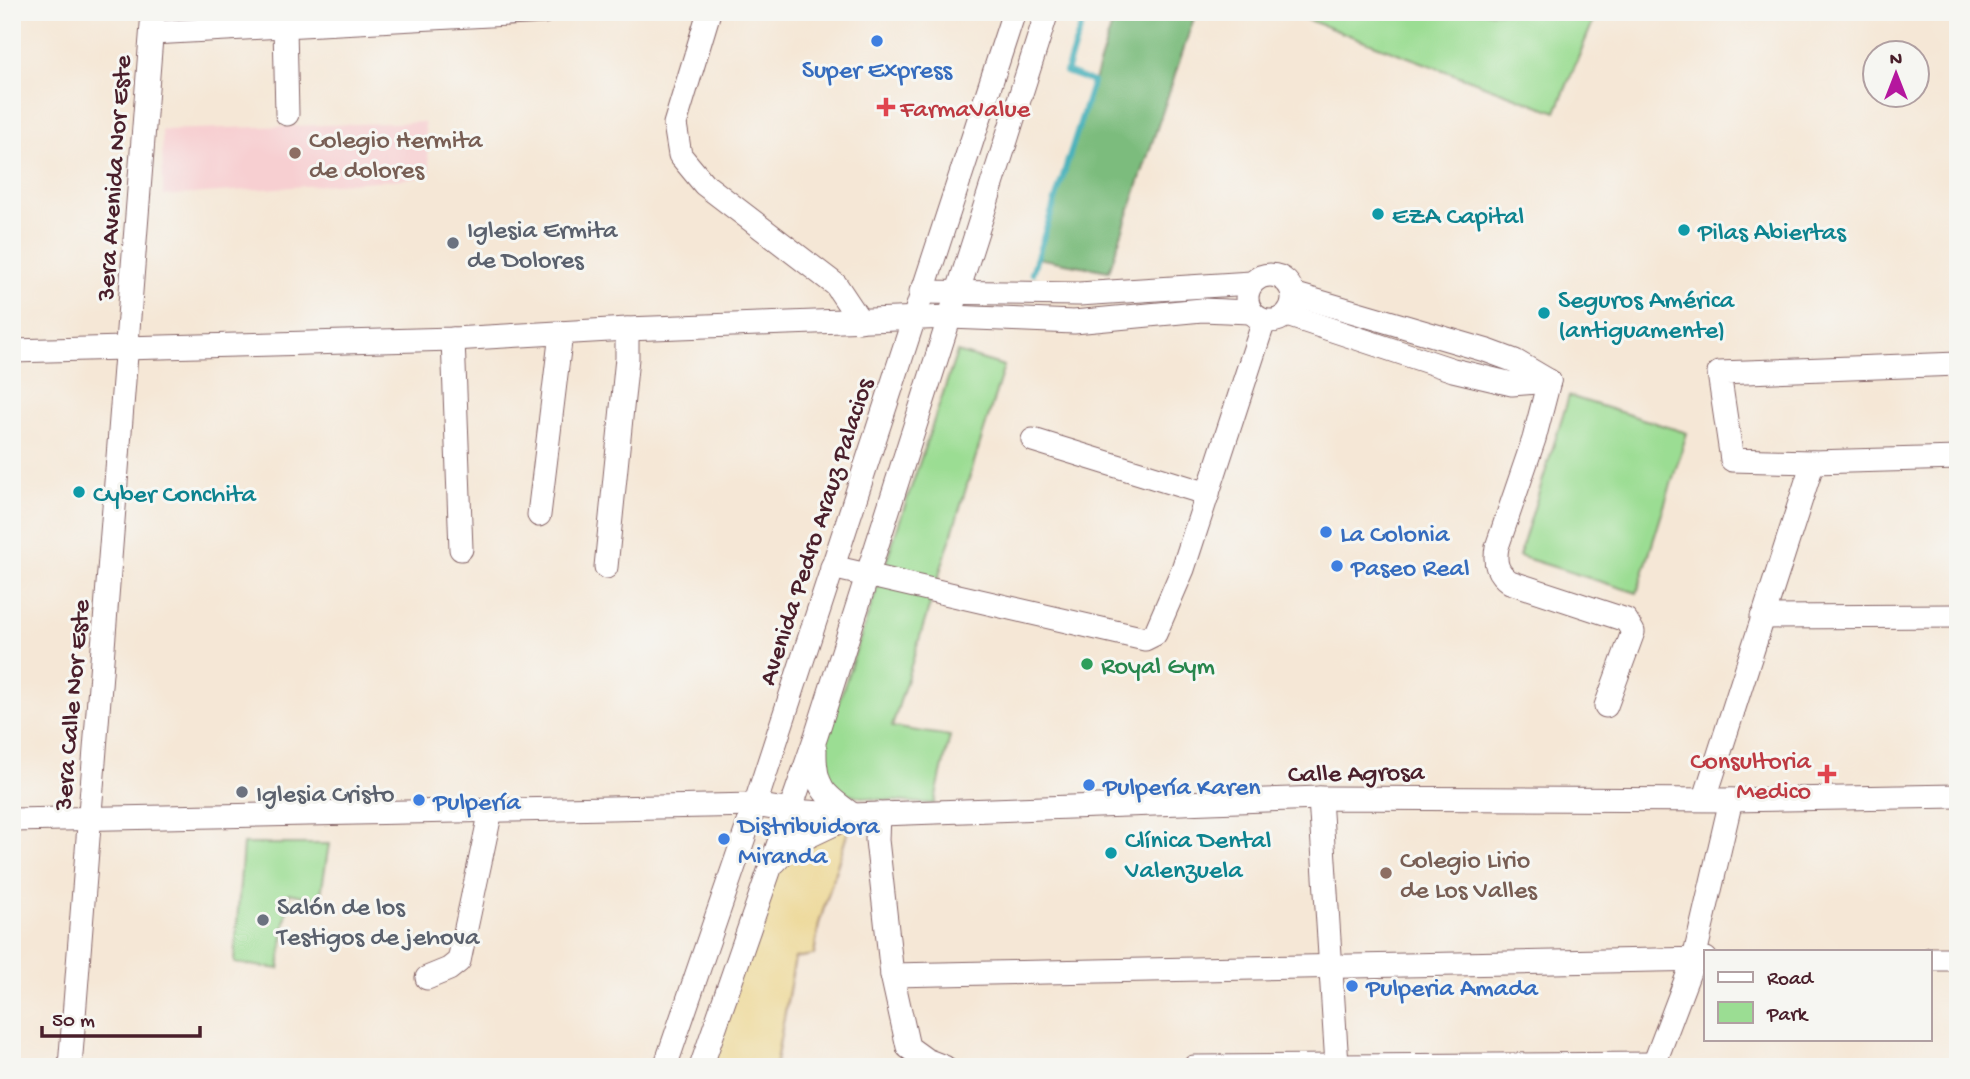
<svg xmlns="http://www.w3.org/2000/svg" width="1970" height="1079" viewBox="0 0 1970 1079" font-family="'Gochi Hand',sans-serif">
	<rect width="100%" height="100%" fill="#f6f6f2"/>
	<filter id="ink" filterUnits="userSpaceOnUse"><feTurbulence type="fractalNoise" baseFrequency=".0143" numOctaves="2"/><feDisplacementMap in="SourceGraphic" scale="14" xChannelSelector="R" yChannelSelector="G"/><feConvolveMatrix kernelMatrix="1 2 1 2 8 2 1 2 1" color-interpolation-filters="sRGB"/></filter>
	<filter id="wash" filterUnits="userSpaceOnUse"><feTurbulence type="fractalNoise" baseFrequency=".00686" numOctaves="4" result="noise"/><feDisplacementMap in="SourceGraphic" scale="28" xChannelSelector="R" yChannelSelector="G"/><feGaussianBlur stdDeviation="1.57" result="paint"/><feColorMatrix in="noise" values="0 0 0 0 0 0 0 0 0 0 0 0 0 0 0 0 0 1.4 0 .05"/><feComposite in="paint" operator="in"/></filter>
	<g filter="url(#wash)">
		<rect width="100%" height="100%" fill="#f5e7d6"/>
		<!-- built -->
		<polygon fill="#f7cfd1" points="424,122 431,177 163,196 162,130"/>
		<!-- green -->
		<g fill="#9bdd93" stroke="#727e5f" stroke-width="2">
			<polygon points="1287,12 1597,12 1556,112"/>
			<path d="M 957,352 L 1004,366 L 892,727 L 950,736 L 934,804 C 912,802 846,800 832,786 C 821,775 823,760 824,745 Z"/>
			<polygon points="1569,396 1687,433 1637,593 1519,556"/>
			<polygon points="243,844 329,844 320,900 289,893 279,969 234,963"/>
		</g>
		<!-- forest -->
		<polygon fill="#7cbc7d" stroke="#636e54" stroke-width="2" points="1116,12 1196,12 1109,271 1037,258"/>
		<!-- sand -->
		<polygon fill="#eeda9e" stroke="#9c7c64" stroke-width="2" points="853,815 819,924 814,955 795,958 775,1067 700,1067 773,865"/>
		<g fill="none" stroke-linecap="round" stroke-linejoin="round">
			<!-- stream -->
			<polyline stroke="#3dadb8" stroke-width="6" points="1032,273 1093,82 1066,72 1086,12"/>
		</g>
	</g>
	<g filter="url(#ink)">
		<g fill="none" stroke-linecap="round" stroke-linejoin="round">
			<!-- minor casing -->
			<g stroke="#866567" stroke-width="25">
				<g id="minor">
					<polyline points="709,12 675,124 680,155 704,184 836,285 860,321"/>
					<polyline points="285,27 287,114"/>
					<polyline points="152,33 544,12"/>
					<circle cx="1270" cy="298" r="23"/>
					<polyline points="921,292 1079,294 1251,283"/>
					<polyline points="1293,294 1488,351 1515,361 1549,381"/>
					<polyline points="1287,315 1453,370 1512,384 1549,381"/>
					<polyline points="453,339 461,549"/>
					<polyline points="12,351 453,339 627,329 950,317 1074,322 1202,310 1250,312"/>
					<polyline points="1958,364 1719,373 1732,460 1813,462 1958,458"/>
					<path d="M 1549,381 L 1534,439 L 1497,547 C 1494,563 1497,573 1510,582 L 1626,620 L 1633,632 L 1606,706"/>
					<polyline points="1033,440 1208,494"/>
					<polyline points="539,515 561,333"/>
					<polyline points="606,567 627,358 627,329"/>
					<polyline points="832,567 1145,639 1155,634 1183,569 1264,321"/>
					<polyline points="1762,617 1958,616"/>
					<path d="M 815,750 C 814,787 824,795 853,815"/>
					<polyline points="1320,798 1337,1065"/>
					<polyline points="1705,798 1813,462"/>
					<polyline points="878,814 877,840 892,975 1706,959"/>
					<polyline points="12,820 755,805 791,811 853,815 1320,798 1731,800 1958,796"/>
					<polyline points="775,862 792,844 849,817"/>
					<polyline points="1930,959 1958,959"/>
					<polyline points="892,975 908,1047 926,1060 944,1067"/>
					<polyline points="427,978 449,969 459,961 491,810"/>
					<polyline points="70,1067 153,12"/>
					<polyline points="665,1067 755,805 1014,12"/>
					<polyline points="701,1067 816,736 1047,12"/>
					<polyline points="1194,1067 1654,1064"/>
					<polyline points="1653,1067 1694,959 1731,800"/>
				</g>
			</g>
			<!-- minor -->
			<use href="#minor" stroke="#fff" stroke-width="23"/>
		</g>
	</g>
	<!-- markers -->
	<g fill="#3f7fe0" stroke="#f6f6f2" stroke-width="2.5">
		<circle cx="877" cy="41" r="7"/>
		<circle cx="1326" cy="532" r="7"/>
		<circle cx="1337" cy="566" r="7"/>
		<circle cx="1089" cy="785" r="7"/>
		<circle cx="419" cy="800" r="7"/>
		<circle cx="724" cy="839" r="7"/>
		<circle cx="1352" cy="986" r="7"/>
	</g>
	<g fill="#e0444e" stroke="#f6f6f2" stroke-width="2.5">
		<path d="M882.5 96.5h7v7h7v7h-7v7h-7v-7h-7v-7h7z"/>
		<path d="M1823.5 763.5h7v7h7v7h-7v7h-7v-7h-7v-7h7z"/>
	</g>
	<g fill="#8d6e63" stroke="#f6f6f2" stroke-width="2.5">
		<circle cx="295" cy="153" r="7"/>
		<circle cx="1386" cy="873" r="7"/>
	</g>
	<g fill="#0f9aa8" stroke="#f6f6f2" stroke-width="2.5">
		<circle cx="1378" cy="214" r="7"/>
		<circle cx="1684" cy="230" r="7"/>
		<circle cx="1544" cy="313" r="7"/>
		<circle cx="79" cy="492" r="7"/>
		<circle cx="1111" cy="853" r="7"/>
	</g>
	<g fill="#6b7280" stroke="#f6f6f2" stroke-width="2.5">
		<circle cx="453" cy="243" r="7"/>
		<circle cx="242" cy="792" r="7"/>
		<circle cx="263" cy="920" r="7"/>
	</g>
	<circle fill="#2e9e5b" stroke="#f6f6f2" stroke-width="2.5" cx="1087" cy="664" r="7"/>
	<g text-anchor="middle" stroke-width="6" stroke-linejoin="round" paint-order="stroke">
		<!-- shop labels -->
		<g font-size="26" fill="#366cbe" stroke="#f6f6f2" text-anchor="start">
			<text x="877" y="77" text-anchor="middle">Super Express</text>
			<text x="1340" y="541">La Colonia</text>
			<text x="1351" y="575">Paseo Real</text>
			<text x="1103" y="794">Pulpería Karen</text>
			<text x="433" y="809">Pulpería</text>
			<text x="738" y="833">Distribuidora<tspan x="738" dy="30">Miranda</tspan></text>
			<text x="1366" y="995">Pulperia Amada</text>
		</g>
		<!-- health labels -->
		<g font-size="26" fill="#be3a42" stroke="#f6f6f2" text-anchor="start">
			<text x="900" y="116">FarmaValue</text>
			<text x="1811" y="768" text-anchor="end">Consultoria<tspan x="1811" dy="30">Medico</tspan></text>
		</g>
		<!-- education labels -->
		<g font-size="26" fill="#785e54" stroke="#f6f6f2" text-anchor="start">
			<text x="309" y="147">Colegio Hermita<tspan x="309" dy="30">de dolores</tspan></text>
			<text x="1400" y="867">Colegio Lirio<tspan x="1400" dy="30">de Los Valles</tspan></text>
		</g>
		<!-- street labels -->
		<g font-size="26" fill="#4a1f2b" stroke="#f6f6f2">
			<text transform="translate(112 178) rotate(-86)" y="9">3era Avenida Nor Este</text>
			<text transform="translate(814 531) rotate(-72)" y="9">Avenida Pedro Arauz Palacios</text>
			<text transform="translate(70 705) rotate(-85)" y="9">3era Calle Nor Este</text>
			<text transform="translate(1356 771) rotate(-1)" y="9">Calle Agrosa</text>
		</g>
		<!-- culture labels -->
		<g font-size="26" fill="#0d838f" stroke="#f6f6f2" text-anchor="start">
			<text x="1392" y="223">EZA Capital</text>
			<text x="1698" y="239">Pilas Abiertas</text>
			<text x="1558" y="307">Seguros América<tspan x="1558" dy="30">(antiguamente)</tspan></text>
			<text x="93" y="501">Cyber Conchita</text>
			<text x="1125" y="847">Clínica Dental<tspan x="1125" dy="30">Valenzuela</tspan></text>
		</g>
		<!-- worship labels -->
		<g font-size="26" fill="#5b616d" stroke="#f6f6f2" text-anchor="start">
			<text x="467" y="237">Iglesia Ermita<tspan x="467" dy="30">de Dolores</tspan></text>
			<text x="256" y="801">Iglesia Cristo</text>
			<text x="277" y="914">Salón de los<tspan x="277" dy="30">Testigos de jehova</tspan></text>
		</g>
		<!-- leisure labels -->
		<g font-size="26" fill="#27864d" stroke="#f6f6f2" text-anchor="start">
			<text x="1101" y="673">Royal Gym</text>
		</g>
	</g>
	<!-- margin -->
	<rect width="1970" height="1079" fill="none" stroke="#f6f6f2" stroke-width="42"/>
	<!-- legend -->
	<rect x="1704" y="950" width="228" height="91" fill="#f6f6f2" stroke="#b1a0a2" stroke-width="2"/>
	<rect x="1718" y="972" width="35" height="10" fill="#ffffff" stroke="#b1a0a2" stroke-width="2"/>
	<text x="1767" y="984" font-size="21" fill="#4a1f2b">Road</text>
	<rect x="1718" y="1002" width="35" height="21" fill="#9bdd93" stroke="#b1a0a2" stroke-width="2"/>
	<text x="1767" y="1020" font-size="21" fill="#4a1f2b">Park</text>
	<!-- north arrow -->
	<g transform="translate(1896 74)"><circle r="33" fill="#f6f6f2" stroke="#b1a0a2" stroke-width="2"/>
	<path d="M0-5L12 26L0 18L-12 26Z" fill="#b5179e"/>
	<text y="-10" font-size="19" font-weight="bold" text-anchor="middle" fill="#4a1f2b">N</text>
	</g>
	<!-- scale -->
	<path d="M42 1026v10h158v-10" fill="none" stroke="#4a1f2b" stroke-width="3.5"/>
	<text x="52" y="1026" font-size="21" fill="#4a1f2b" stroke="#f6f6f2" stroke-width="5" paint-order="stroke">50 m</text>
</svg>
